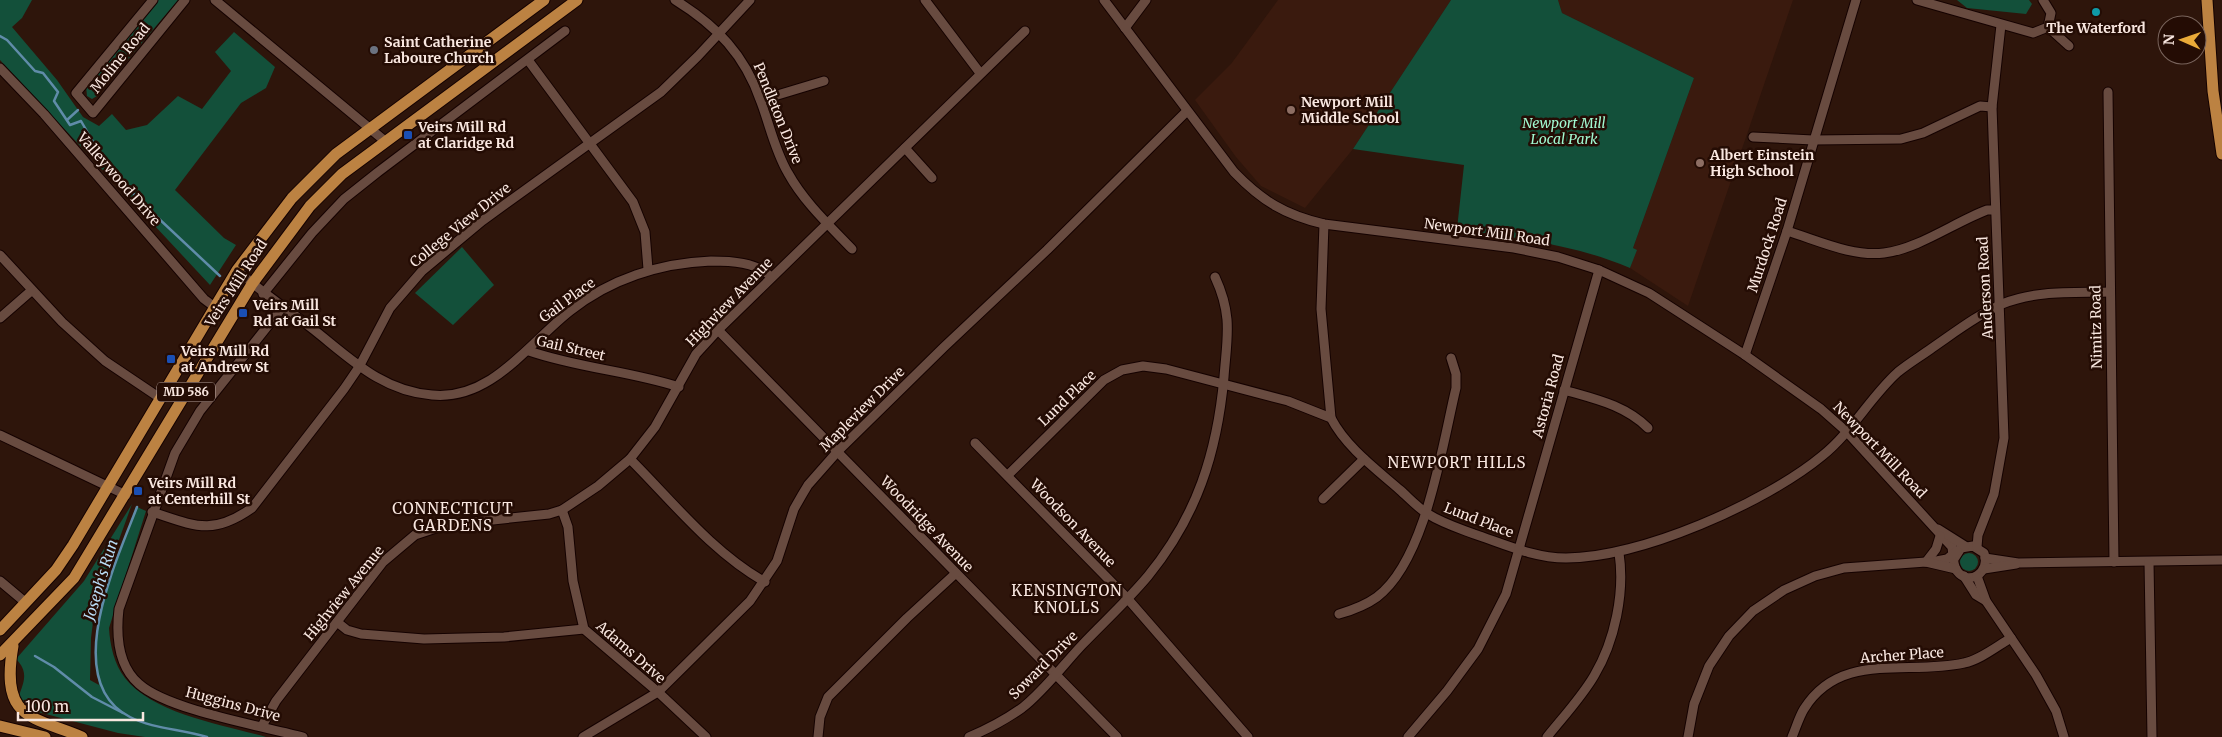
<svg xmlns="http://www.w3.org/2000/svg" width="2222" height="737" viewBox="0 0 2222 737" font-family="Merriweather,serif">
	<rect width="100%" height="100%" fill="#2e150b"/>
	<!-- built -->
	<g fill="#3a1a0e">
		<polygon points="1278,0 1451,0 1353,149 1305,208 1261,186 1236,157 1195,100 1231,64"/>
		<polygon points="1558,0 1793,0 1688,306 1630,268 1636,250 1633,248 1694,78 1562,13"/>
	</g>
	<!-- green -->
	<g fill="#13503a">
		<polygon points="0,0 32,0 22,18 12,27 57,80 83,117 99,126 112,114 126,130 147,125 178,96 202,109 231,71 215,52 234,32 275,67 266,88 241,103 175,190 224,238 236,245 210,285 0,60"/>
		<polygon points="157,0 178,0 97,96 92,99 87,96 86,86"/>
		<path d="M 1451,0 L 1558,0 L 1562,13 L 1694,78 L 1633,248 L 1637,250 L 1630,268 C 1574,244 1516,238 1457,229 L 1464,165 L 1353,149 Z"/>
		<polygon points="1957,0 2029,0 2032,4 2026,14 1967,8"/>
		<polygon points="462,247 494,285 453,325 415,293"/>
		<path d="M 132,504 L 95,606 L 91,638 L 90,680 L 99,685 C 87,624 115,563 137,507 L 146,511 L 109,628 C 110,645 114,664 125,678 C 153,714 224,725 266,737 L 145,737 L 118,733 L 23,708 L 17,701 C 23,684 30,673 16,659 L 84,581 Z"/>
		<circle cx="1969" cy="562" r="9"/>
	</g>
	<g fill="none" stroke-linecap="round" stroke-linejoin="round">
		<!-- stream -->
		<g stroke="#608ca9" stroke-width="2.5">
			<polyline points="0,36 7,40 35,71 43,73 58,92 54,101 70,125 81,121 104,161 140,201 220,276"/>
			<polyline points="67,120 78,110"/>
			<path d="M 137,507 C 117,560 59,681 130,717 C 153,729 182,729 207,737"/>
			<polyline points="35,656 54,667 92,697 123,713"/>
		</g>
		<!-- minor casing -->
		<g stroke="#150200" stroke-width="11">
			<g id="minor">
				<polyline points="153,0 76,93 93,113 185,0"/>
				<polyline points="215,0 385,141"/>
				<path d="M 675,0 C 717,26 745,55 761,102 C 770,126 775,151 788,173 C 804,202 829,225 852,249"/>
				<polyline points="925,0 980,73"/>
				<path d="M 1104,0 L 1234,172 C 1262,201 1285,215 1324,224 L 1514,248 L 1558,257 L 1599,270 L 1649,293 L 1745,355 L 1821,409 L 1847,432 L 1952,547 C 1953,555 1953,565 1957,571 C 1969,587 1991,572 1984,553 L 1973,546 L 1961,548 L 1954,559"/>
				<polyline points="1917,0 2033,33 2048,27"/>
				<polyline points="2043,0 2051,13 2048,27"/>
				<polyline points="2048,27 2069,46"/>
				<polyline points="1125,28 1146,0"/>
				<polyline points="528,60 633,202 645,232 648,269"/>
				<polyline points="0,68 44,114 204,299 216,308"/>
				<polyline points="2108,92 2114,562"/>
				<polyline points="761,100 824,81"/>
				<polyline points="1753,137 1813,140 1901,139 1923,133 1980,106 1992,107"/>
				<polyline points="905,148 932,178"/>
				<polyline points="1324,224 1321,309 1331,418"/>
				<path d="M 1787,231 C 1817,240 1852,257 1884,253 C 1918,249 1955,222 1987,210 L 1995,210"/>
				<polyline points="0,255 62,322 105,361 160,398"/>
				<path d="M 237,270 C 260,291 284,307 309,326 C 348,356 380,391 432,395 C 491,401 529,343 570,311 C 610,279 660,263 711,261 C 730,261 757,262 771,277"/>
				<polyline points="263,294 312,233 344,199 378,172 565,31"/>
				<path d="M 282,308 L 200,411 L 175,453 L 119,609 C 116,635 117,665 139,684 C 168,710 262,726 303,737"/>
				<polyline points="0,318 31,291"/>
				<polyline points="718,330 1117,737"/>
				<path d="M 529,351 C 578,368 630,371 679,387"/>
				<polyline points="1745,355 1787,231 1856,0"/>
				<path d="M 1564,390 C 1595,399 1625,405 1648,428"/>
				<polyline points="0,435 126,495"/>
				<polyline points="975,443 1127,598 1248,737"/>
				<path d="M 630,459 C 672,501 712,552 765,582"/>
				<path d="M 1008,475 L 1104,380 L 1122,370 L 1143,366 L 1166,369 L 1288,401 L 1331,418 C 1346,447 1376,469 1400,490 C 1409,498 1418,508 1428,514 C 1442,523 1458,528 1474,534 C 1504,544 1534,558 1566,558 C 1640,558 1765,503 1822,456 C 1852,432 1871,396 1898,372 C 1909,363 1921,356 1932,348 C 1954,333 1977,315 2002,304 C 2036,290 2073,293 2110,292"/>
				<polyline points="1323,499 1364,459"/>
				<polyline points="562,510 568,527 573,581 584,629 658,692 706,737"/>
				<path d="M 152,512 C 195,526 212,536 252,508 L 344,389 L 359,367 L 390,308 L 422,271 L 482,221 L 661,92 L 698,56 L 750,0"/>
				<polyline points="1938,529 1965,546"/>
				<polyline points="1977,547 1978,535 1994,494 2004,438 1992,107 2001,25"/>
				<polyline points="1985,558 2018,563 2222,560"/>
				<polyline points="1926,562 1936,549 1940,536"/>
				<polyline points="1931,562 1947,559 1957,551"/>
				<polyline points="2149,562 2152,737"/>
				<polyline points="1984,569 2016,564"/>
				<polyline points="1964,576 1976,595 1986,601"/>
				<polyline points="1977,576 1986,601 2036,675 2056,711 2064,737"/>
				<polyline points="0,581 25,602"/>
				<path d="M 1339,614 C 1353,610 1366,605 1377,597 C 1426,560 1442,446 1456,388 L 1456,374 L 1451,358"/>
				<polyline points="337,622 347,630 361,634 424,639 504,637 584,629"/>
				<polyline points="262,726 276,701 383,562 415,535 445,525 549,514 562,510 598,486 630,459 655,427 696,354 718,330 1025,31"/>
				<polyline points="583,737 658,692 750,601 777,561 794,509 802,495 808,485 838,451 944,347 1047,250 1187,111"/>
				<polyline points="818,737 820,717 828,697 907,618 956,573"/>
				<path d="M 969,737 C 988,729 1005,720 1022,708 C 1043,692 1064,664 1082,645 C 1104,622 1128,600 1148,576 C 1197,516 1217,453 1224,377 C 1227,337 1233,316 1215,277"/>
				<polyline points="1408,737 1447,691 1478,649 1506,594 1599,270"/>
				<path d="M 1547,737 C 1563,717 1581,698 1594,676 C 1615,641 1625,592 1619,553"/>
				<polyline points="1688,737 1694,704 1709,666 1729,636 1753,611 1784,590 1815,576 1844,568 1926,562 1956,569"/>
				<path d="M 1792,737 C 1796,728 1799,717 1804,709 C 1841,650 1908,676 1964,663 C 1980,660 1997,646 2011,638"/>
			</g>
		</g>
		<!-- major casing -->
		<g stroke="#150200" stroke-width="13">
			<g id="major">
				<polyline points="2207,0 2213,91 2222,154"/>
				<polyline points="0,630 56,570 73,545 237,270 292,198 336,154 544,0"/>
				<path d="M 13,646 C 0,720 32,716 82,737"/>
				<polyline points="0,655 74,578 252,284 310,206 342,174 577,0"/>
				<polyline points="0,726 45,737"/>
			</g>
		</g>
		<!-- minor -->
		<use href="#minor" stroke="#684b40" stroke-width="9"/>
		<!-- major -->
		<use href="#major" stroke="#bc8242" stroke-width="11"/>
	</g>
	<!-- markers -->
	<circle fill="#0f9aa8" stroke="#240c04" stroke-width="2" cx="2096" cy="12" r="5"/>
	<circle fill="#6b7280" stroke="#240c04" stroke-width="2" cx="374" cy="50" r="5"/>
	<g fill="#8d6e63" stroke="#240c04" stroke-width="2">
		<circle cx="1291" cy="110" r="5"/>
		<circle cx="1700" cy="163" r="5"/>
	</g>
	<g fill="#1a4fb4" stroke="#240c04" stroke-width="2">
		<rect x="403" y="130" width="10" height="10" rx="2.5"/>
		<rect x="238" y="308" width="10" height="10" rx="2.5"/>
		<rect x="166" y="354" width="10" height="10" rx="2.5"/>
		<rect x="133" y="486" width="10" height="10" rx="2.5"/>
	</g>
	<g text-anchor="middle" stroke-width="5" stroke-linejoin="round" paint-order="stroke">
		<!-- shield labels -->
		<rect fill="#240c04" stroke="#b9a59e" stroke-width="1" x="157" y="382.5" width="58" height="19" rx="4"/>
		<g font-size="12" font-weight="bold" fill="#f9e7e0">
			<text x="186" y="396">MD 586</text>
		</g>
		<!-- poi labels -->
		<g font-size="14" font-weight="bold" fill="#f9e7e0" stroke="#240c04" text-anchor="start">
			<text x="2096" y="33" text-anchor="middle">The Waterford</text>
			<text x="384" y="47">Saint Catherine<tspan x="384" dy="16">Laboure Church</tspan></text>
			<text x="1301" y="107">Newport Mill<tspan x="1301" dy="16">Middle School</tspan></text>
			<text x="418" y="132">Veirs Mill Rd<tspan x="418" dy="16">at Claridge Rd</tspan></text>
			<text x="1710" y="160">Albert Einstein<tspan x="1710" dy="16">High School</tspan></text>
			<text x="253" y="310">Veirs Mill<tspan x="253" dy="16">Rd at Gail St</tspan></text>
			<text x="181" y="356">Veirs Mill Rd<tspan x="181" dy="16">at Andrew St</tspan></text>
			<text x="148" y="488">Veirs Mill Rd<tspan x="148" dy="16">at Centerhill St</tspan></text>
		</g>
		<!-- street labels -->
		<g font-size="14" fill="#f9e7e0" stroke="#240c04">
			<text transform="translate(120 58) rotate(-51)" y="5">Moline Road</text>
			<text transform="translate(778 113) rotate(68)" y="5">Pendleton Drive</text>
			<text transform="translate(119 179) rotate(49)" y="5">Valleywood Drive</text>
			<text transform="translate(460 225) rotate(-39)" y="5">College View Drive</text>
			<text transform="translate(1487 232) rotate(8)" y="5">Newport Mill Road</text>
			<text transform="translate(1767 245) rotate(-72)" y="5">Murdock Road</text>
			<text transform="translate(236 283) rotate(-57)" y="5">Veirs Mill Road</text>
			<text transform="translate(1985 288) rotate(-93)" y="5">Anderson Road</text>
			<text transform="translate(567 300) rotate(-36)" y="5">Gail Place</text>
			<text transform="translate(729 302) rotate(-46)" y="5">Highview Avenue</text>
			<text transform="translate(2096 327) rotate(-91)" y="5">Nimitz Road</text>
			<text transform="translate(571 348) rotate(13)" y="5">Gail Street</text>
			<text transform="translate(1548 396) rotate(-75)" y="5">Astoria Road</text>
			<text transform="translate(1067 398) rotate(-44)" y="5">Lund Place</text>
			<text transform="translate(862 409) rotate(-45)" y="5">Mapleview Drive</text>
			<text transform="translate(1880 450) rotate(46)" y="5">Newport Mill Road</text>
			<text transform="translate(1479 520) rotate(21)" y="5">Lund Place</text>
			<text transform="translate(1073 523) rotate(46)" y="5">Woodson Avenue</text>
			<text transform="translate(927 524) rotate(46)" y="5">Woodridge Avenue</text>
			<text transform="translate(344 593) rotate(-51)" y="5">Highview Avenue</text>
			<text transform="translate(631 652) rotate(41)" y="5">Adams Drive</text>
			<text transform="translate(1902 655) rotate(-4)" y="5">Archer Place</text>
			<text transform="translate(1043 665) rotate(-45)" y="5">Soward Drive</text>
			<text transform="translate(233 704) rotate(15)" y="5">Huggins Drive</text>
		</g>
		<!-- park labels -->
		<g font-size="14" font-style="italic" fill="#a1fad2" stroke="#240c04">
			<text x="1564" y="128">Newport Mill<tspan x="1564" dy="16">Local Park</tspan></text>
		</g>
		<!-- neighbourhood labels -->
		<g font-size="15" letter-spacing="1" fill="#f9e7e0" stroke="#240c04">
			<text x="1457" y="468">NEWPORT HILLS</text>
			<text x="453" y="514">CONNECTICUT<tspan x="453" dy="17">GARDENS</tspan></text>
			<text x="1067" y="596">KENSINGTON<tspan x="1067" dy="17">KNOLLS</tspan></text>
		</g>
		<!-- water labels -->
		<g font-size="15" font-style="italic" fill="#b8daf4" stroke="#240c04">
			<text transform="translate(101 580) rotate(-73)" y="5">Joseph's Run</text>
		</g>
	</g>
	<!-- north arrow -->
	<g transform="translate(2182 40) rotate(272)"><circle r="24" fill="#240c04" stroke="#79645c"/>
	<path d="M0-4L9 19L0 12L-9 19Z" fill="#eaaa38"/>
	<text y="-8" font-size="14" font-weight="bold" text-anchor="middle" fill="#f9e7e0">N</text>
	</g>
	<!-- scale -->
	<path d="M18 712v8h125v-8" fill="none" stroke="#f9e7e0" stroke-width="2.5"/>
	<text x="25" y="712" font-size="15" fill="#f9e7e0" stroke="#240c04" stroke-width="4" paint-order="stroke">100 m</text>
</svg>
